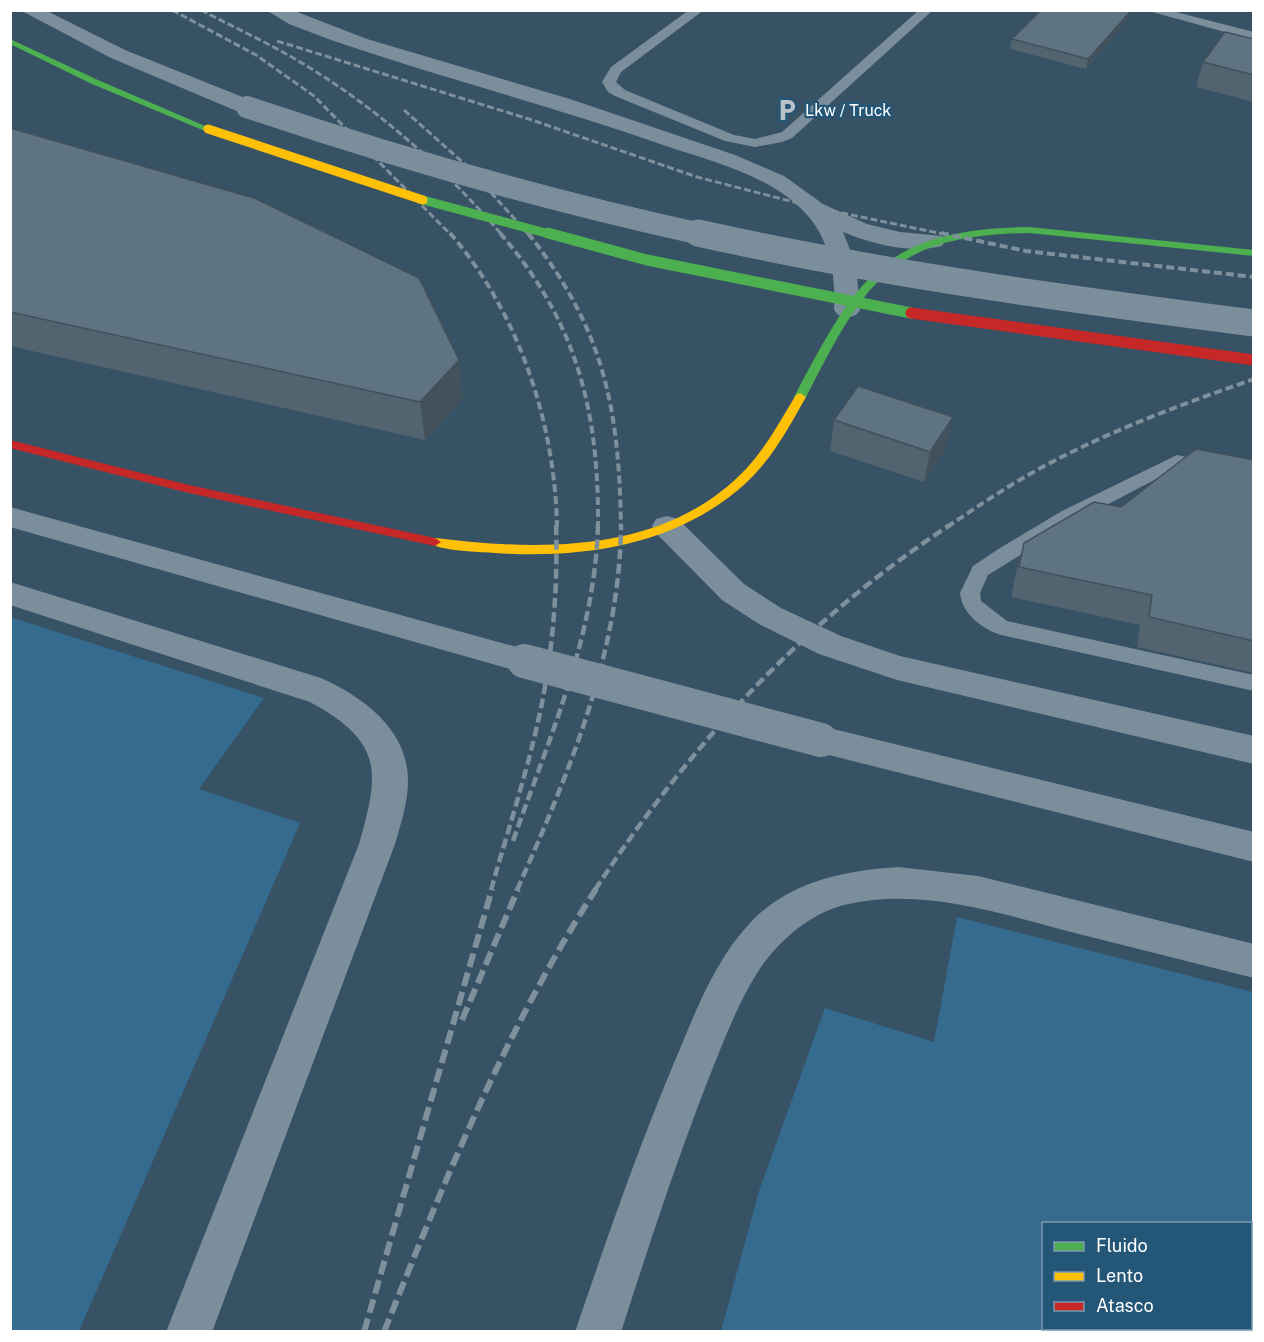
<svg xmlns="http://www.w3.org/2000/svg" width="1264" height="1342" viewBox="0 0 1264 1342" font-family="'Public Sans',sans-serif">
	<rect width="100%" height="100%" fill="#375265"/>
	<!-- green -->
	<g fill="#356b8e" fill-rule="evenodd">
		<polygon points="10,617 264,698 199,789 300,823 79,1331 11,1331"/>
		<path d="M 957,917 L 1253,992 L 1253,1331 L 721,1331 L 759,1191 L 825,1008 L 934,1042 ZM 1044,1224 L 1250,1224 L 1250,1328 L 1044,1328 Z"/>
	</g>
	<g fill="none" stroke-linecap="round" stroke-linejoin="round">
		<!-- lane -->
		<g fill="#7b8e9c" fill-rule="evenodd">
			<polygon points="689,10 704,10 621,72 616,82 625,90 734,135 755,139 782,132 919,10 933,10 792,138 782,142 755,147 725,141 615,96 608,92 602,82 611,67"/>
			<polygon points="1145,10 1168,10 1254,32 1254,40"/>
			<path d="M 1177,455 L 1254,470 L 1254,482 L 1179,467 L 1076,521 L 988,575 L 980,593 L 981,601 L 1007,621 L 1254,675 L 1254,691 L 1001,635 C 982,629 962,614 960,593 L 973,566 L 1000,548 L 1062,511 Z"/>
		</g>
		<!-- street -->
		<g fill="#7b8e9c" fill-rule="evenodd">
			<polygon points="20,10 45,10 125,50 255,102 258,107 255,112 239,112 111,58"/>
			<path d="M 266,10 L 292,10 L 367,39 L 570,99 L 735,155 L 784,176 L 823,204 L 867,224 L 900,232 L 942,236 L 945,241 L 942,246 C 910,254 872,244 843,232 L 856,265 L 860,310 L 856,315 L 847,318 L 838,315 L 834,310 C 836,277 830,241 808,216 C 773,176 714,162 666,146 C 555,107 442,78 331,40 L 289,24 Z"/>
			<polygon points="10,507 524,649 536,652 540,661 536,670 524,673 10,527"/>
			<polygon points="667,516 678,519 744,584 781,608 841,636 900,656 1254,736 1254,764 897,680 819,654 759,624 722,600 656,533 652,526 656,519"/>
			<path d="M 10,582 L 321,678 C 363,697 408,729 408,781 C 408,802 401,823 395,844 L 212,1332 L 166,1332 L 359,844 C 380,771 383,742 310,702 L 10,605 Z"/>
			<polygon points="821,726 1254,832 1254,862 809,750 804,740 809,730"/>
			<path d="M 898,867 L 978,876 L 1254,944 L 1254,978 C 1194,963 1135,948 1075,933 C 1002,914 921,886 844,905 C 810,914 781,939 761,967 C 739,1000 725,1038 710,1075 C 677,1159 649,1245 621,1332 L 575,1332 C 606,1241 637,1151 674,1063 C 696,1011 717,953 759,914 C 797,880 849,870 898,867 Z"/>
		</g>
		<!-- fast -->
		<g fill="#4caf50" fill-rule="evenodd">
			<polygon points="10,39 98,80 212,129 205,131 92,84 10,44"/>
			<path d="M 1029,227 L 1254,250 L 1254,256 L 1029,233 C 889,235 865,283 806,397 L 800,401 L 796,399 L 794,397 C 857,278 883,229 1029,227 Z"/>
		</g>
		<!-- slow -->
		<path fill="#ffc107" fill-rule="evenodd" d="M 800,393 L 806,397 C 789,427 772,459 746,483 C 678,545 584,559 495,553 C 482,552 436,551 429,542 L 435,538 C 542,551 664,554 745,470 C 766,448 780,421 796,395 Z"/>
		<!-- jam -->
		<polygon fill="#c62828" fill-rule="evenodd" points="10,440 189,485 435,538 441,542 435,546 189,493 10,448"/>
		<!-- rail-far3 -->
		<g stroke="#7e909c" stroke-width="3" stroke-dasharray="7 3" stroke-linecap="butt">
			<polyline points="172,10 256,55 314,96 451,235"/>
			<path d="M 201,10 C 237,29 275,46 310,68 C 382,112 447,171 502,235"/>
			<polyline points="277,41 532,120 697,177 813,207 948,235"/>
			<polyline points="404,110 468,167 529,235"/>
		</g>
		<!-- rail-far2 -->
		<g stroke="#7e909c" stroke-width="4" stroke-dasharray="8 4" stroke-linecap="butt">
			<path d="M 450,233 C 519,313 555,423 557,527"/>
			<path d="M 500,233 C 577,322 599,411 598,527"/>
			<path d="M 528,233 C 604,329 619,407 621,527"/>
			<polyline points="941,233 1026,251 1254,277"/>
			<path d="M 947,527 C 977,507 1006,487 1037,470 C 1106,432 1180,405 1254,379"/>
		</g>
		<!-- rail-far1 -->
		<g stroke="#7e909c" stroke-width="4.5" stroke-dasharray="10 4.5" stroke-linecap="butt">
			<path d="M 513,841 C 549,738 595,637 598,525"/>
			<path d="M 491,890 C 508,830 528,770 541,708 C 553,648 558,587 556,525"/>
			<path d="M 517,890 C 568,775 620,653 621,525"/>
			<path d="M 595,890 C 690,744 804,621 950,525"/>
		</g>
		<!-- rail -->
		<g stroke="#7e909c" stroke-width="6" stroke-dasharray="14 6" stroke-linecap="butt">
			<polyline points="462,1020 518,889"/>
			<polyline points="364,1332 492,889"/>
			<path d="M 384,1332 C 445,1179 507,1027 596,889"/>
		</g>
		<!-- street-bridge-far2 -->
		<path stroke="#7b8e9c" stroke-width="22" d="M 247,107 C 398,158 549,201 705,235"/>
		<!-- street-bridge-far1 -->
		<path stroke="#7b8e9c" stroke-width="27" d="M 698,233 C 882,274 1068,299 1254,323"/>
		<!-- street-bridge -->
		<polyline stroke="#7b8e9c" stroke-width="34" points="524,661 821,740"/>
		<!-- fast-bridge-far1 -->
		<polyline stroke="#4caf50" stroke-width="9" points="423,200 553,235"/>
		<!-- fast-bridge -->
		<polyline stroke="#4caf50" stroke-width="11" points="548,233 647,260 911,313"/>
		<!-- slow-bridge -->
		<polyline stroke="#ffc107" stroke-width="9" points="208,129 423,200"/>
		<!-- jam-bridge -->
		<polyline stroke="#c62828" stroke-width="11" points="911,313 1254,360"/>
	</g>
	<!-- wall -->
	<g fill="#526470">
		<polygon points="1127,21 1086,69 1010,49 1012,39"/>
		<polygon points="1254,39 1254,102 1196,87 1203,62"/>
		<polygon points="10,128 463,398 425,440 10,346"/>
		<polygon points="834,420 946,447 924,482 830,451"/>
		<polygon points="1254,460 1254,673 1137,647 1140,625 1011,597 1016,573 1024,543"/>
	</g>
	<!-- shaded-wall -->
	<g fill="#42515b">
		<polygon points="1130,12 1127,21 1086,69 1088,59"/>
		<polygon points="459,360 463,398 425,440 420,402"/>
		<polygon points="953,417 946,447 924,482 930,452"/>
	</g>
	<!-- building -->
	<g fill="#5f7482" stroke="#42515b" stroke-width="1.5">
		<polygon points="1041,10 1124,10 1130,12 1088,59 1012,39"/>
		<polygon points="1225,32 1254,39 1254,75 1203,62"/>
		<polygon points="10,128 254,198 419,278 459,360 420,402 10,312"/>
		<polygon points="858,386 953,417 930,452 834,420"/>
		<polygon points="1196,449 1254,460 1254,641 1149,617 1152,595 1019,567 1024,543 1094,502 1121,507"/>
	</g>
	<!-- icons -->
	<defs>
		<g id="parking-bare" transform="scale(1.8)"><path d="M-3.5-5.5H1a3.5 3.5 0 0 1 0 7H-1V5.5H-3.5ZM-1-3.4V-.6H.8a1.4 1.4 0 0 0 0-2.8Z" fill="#b9c2c9" stroke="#245678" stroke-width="2.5" paint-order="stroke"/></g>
	</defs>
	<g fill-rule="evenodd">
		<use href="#parking-bare" x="787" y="110"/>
	</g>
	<g text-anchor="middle" stroke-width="4.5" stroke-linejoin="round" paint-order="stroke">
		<!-- far-poi labels -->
		<g font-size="16" fill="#fff" stroke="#245678" text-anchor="start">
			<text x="805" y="116">Lkw / Truck</text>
		</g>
	</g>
	<!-- border -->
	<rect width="1264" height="1342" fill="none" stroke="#ffffff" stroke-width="24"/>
	<!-- legend -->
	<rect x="1042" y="1222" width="210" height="108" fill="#245678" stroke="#7c9aae" stroke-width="1.5"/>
	<rect x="1054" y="1242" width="30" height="9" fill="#4caf50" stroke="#7c9aae" stroke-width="1.5"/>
	<text x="1096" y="1252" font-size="18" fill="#ffffff">Fluido</text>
	<rect x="1054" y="1272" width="30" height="9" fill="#ffc107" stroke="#7c9aae" stroke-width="1.5"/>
	<text x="1096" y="1282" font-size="18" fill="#ffffff">Lento</text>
	<rect x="1054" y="1302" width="30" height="9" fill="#c62828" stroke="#7c9aae" stroke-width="1.5"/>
	<text x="1096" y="1312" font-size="18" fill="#ffffff">Atasco</text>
</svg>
